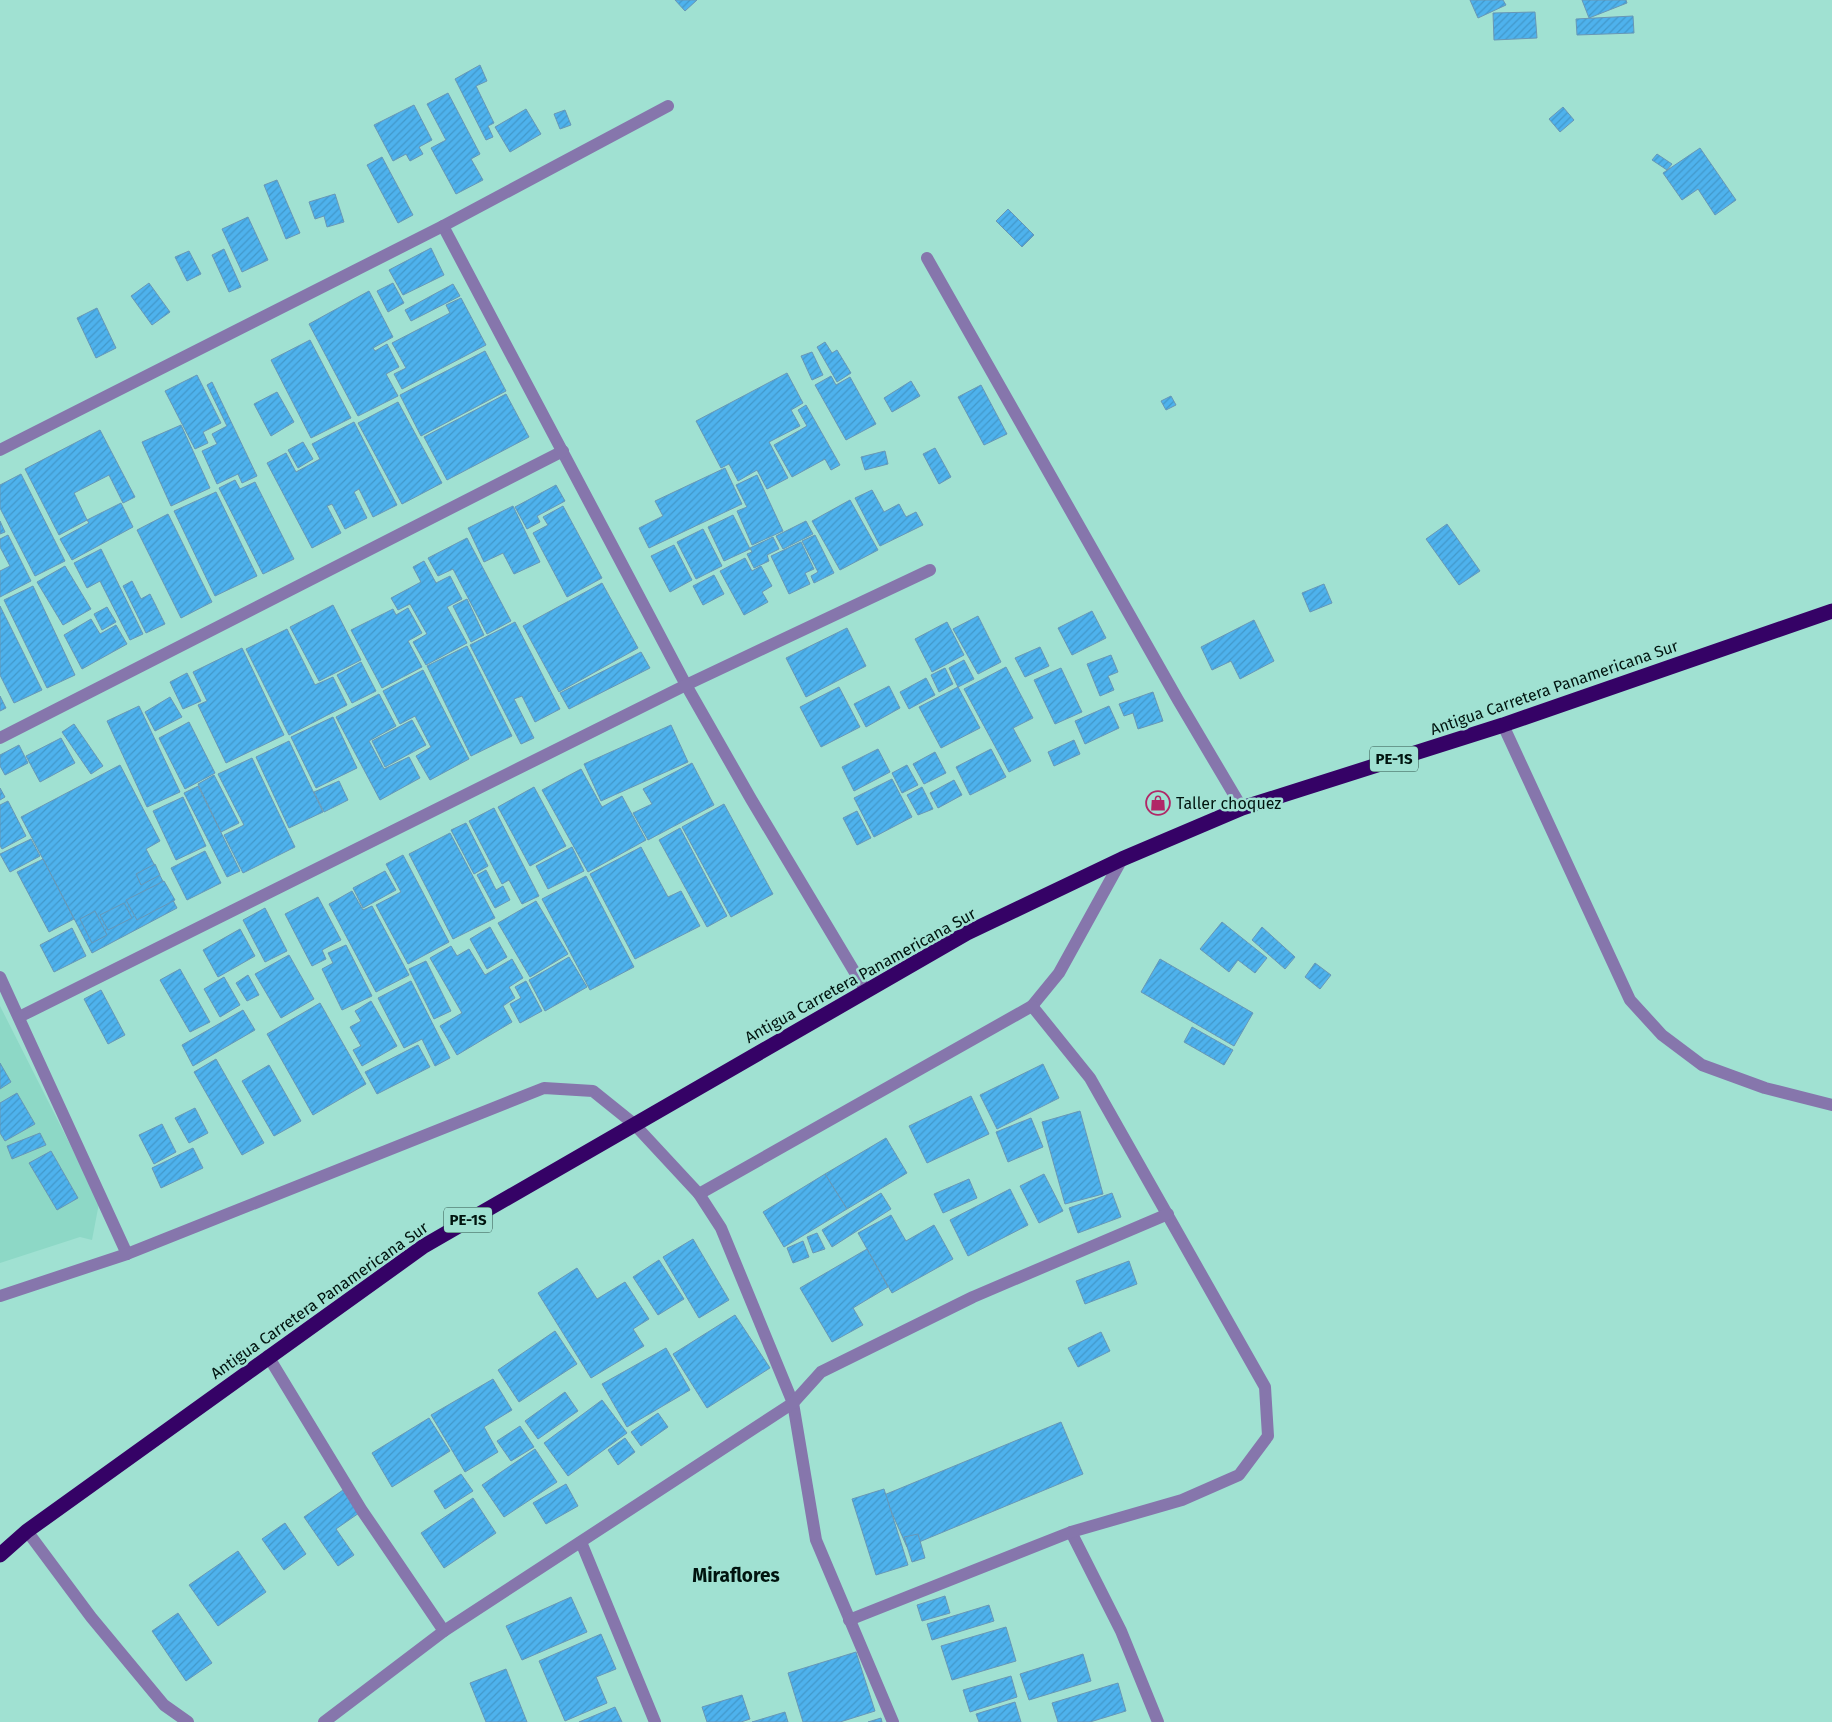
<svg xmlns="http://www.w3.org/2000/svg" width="1832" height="1722" viewBox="0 0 1832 1722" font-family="'Fira Sans',sans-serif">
	<defs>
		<pattern id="building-hatch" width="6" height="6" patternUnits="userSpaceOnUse" patternTransform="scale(1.25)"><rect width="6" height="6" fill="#4eb2ed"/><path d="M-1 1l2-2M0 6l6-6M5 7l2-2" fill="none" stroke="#4298ca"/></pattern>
	</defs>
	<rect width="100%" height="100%" fill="#a0e1d2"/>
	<!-- built -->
	<polygon fill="#8dd8c6" points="0,1006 95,1194 100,1198 92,1240 80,1237 0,1263"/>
	<!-- building -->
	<g fill="url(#building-hatch)" stroke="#6897b6">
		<polygon points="675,0 697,0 685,11"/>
		<polygon points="1470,0 1503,0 1506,5 1478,18"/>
		<polygon points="1582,0 1626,0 1627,3 1589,18"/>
		<polygon points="1535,12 1537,38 1494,40 1493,13"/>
		<polygon points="1633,16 1634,33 1577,35 1576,19"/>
		<polygon points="480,65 487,81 476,86 494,123 488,126 493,137 486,140 455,79"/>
		<polygon points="448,93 480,154 471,159 483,180 456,194 431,148 446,140 427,104"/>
		<polygon points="414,105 432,140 419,147 423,154 410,161 406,154 393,161 374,125"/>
		<polygon points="1563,107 1574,120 1560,132 1549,119"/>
		<polygon points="526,109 541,134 510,152 495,127"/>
		<polygon points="565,110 571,125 560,129 554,114"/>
		<polygon points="1700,148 1736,200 1715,215 1698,189 1682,200 1663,173"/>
		<polygon points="1657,154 1672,164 1667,170 1652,160"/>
		<polygon points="382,157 413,215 398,223 367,165"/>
		<polygon points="277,180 300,233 286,239 264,185"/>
		<polygon points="335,194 344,222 327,227 324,216 315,219 309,202"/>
		<polygon points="1008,209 1034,235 1022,247 996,221"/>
		<polygon points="248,217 268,260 242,272 222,229"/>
		<polygon points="431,248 444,275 403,295 389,270"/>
		<polygon points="224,249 241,287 229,292 212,255"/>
		<polygon points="189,251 201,274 187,281 175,257"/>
		<polygon points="149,283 170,312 152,325 131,296"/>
		<polygon points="393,283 404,303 388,312 377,291"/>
		<polygon points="453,284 460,296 411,321 405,310"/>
		<polygon points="369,291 393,337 373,348 375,351 387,344 399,367 386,374 398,396 358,416 309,324"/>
		<polygon points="461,298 486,345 402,389 394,374 406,368 392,343 450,313 446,305"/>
		<polygon points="97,308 116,348 96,358 77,318"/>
		<polygon points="310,340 351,418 311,438 271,360"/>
		<polygon points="825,342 832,353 837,350 851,373 837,382 817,347"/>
		<polygon points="485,351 506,391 421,436 400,395"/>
		<polygon points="812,352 823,375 812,380 801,356"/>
		<polygon points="787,373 803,403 791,410 800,426 769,442 788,478 767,489 757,470 738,481 729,464 721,468 696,421"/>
		<polygon points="197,375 221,423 203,432 208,443 195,449 165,391"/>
		<polygon points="831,376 836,385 850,377 876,424 846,440 815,385"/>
		<polygon points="911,381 920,396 892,412 884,398"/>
		<polygon points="212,382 257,476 242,483 238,474 217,484 202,451 217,444 212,434 227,426 207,385"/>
		<polygon points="981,385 1007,434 984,445 958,397"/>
		<polygon points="277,392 294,422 271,436 254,404"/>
		<polygon points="506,394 529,437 447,480 424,437"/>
		<polygon points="1171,396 1176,405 1166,410 1161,401"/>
		<polygon points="398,402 442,483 402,504 358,423"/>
		<polygon points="806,405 840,465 831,470 825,459 792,477 774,445 807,426 798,410"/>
		<polygon points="354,422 397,505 373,517 359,489 354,492 367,518 345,529 332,504 327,506 341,533 312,548 267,463 286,453 296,472 320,459 312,444"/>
		<polygon points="181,425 210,488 171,506 142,442"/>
		<polygon points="100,430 135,497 123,503 109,475 74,493 87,520 59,535 25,469"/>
		<polygon points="303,442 313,459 298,468 288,450"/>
		<polygon points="935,448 951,477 939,484 923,454"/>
		<polygon points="885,451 888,464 865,470 861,457"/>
		<polygon points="725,468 742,504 649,548 639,528 663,516 655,501"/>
		<polygon points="21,474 65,561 35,576 0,508 0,485"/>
		<polygon points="757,475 783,531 752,545 737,511 747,507 736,485"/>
		<polygon points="235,480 240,489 255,482 294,559 263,574 219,488"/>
		<polygon points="556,485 565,501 537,516 540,522 527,529 515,507"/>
		<polygon points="872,490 884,512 899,504 906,517 916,512 923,525 880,546 855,498"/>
		<polygon points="216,492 257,576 215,596 174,511"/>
		<polygon points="850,500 878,550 840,570 812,521"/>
		<polygon points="121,503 133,527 72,560 60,539 89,523 87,520"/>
		<polygon points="513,506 540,562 514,574 503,553 484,562 468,528"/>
		<polygon points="563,506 602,578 567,597 533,533 548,525 543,517"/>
		<polygon points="168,514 212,602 181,618 137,530"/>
		<polygon points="733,515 750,549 724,561 708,527"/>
		<polygon points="0,521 5,532 0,534"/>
		<polygon points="806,521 813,534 783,549 776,536"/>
		<polygon points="1447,524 1480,571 1459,585 1426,539"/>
		<polygon points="703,529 722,566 696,579 677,542"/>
		<polygon points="8,535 31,581 0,597 0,571 10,566 0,547 0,539"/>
		<polygon points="815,535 834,573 814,583 811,576 818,572 802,541"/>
		<polygon points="773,537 779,549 767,555 769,561 754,568 747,554 752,552 750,548"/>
		<polygon points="467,538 511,621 487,634 453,569 438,576 428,558"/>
		<polygon points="801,542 814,569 805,573 810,584 789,594 771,556"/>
		<polygon points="674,545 692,580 670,592 651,556"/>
		<polygon points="101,549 143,634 130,640 100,581 87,588 74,563"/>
		<polygon points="745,558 752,571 761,566 772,586 762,592 768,602 744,615 720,571"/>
		<polygon points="424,561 436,583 450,576 462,599 447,607 467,643 426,665 413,642 427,634 410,604 398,610 391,598 421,582 413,567"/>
		<polygon points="65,566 91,609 63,625 37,582"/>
		<polygon points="714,575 724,594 703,605 693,586"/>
		<polygon points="132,581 141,599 150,594 165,624 146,633 123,586"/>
		<polygon points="602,583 638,648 559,692 523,626"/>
		<polygon points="1324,584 1332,603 1310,612 1302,593"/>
		<polygon points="33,586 75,675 47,688 4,600"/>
		<polygon points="467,599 484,635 471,642 453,606"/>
		<polygon points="333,605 361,660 319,681 290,627"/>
		<polygon points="0,606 42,690 14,703 0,675"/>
		<polygon points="107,607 116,622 102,630 94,614"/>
		<polygon points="408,608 422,633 408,641 422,667 382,688 351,630 393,609 396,615"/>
		<polygon points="1092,611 1106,638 1072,655 1058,628"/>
		<polygon points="978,616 1001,662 978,674 953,629"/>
		<polygon points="91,619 100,634 116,625 127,644 82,669 64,635"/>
		<polygon points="1254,620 1274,661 1240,679 1231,661 1212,670 1201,647"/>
		<polygon points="515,622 560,709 535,722 522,696 514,699 534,738 521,744 470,645"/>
		<polygon points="947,622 964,655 932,672 915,639"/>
		<polygon points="847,628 866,666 806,697 786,658"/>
		<polygon points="287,629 315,685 333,677 347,705 289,735 246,649"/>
		<polygon points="467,646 512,736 471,756 427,666"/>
		<polygon points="1040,647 1049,666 1025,677 1015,658"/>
		<polygon points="242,648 284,735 226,763 198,705 207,701 193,672"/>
		<polygon points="641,652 650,668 569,709 560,693"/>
		<polygon points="1111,655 1118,672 1108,676 1114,690 1100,696 1087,664"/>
		<polygon points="964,660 974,679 958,687 949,668"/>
		<polygon points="361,662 376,691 352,703 337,675"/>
		<polygon points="1006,667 1033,718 1013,728 1031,761 1009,772 964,689"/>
		<polygon points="945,668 953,684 939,692 931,675"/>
		<polygon points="1061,668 1082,712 1055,724 1034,680"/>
		<polygon points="423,670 469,759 430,780 416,756 431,747 415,716 400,724 383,691"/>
		<polygon points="187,673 201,701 183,709 170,682"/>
		<polygon points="926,678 935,695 909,709 900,692"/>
		<polygon points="889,686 900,708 866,727 854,704"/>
		<polygon points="839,687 860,727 821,747 800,707"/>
		<polygon points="958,687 980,728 941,748 919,707"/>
		<polygon points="1153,692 1163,721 1138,729 1133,713 1124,716 1119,704"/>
		<polygon points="379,694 396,726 369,741 384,769 409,757 420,778 380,800 336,717"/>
		<polygon points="0,696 6,708 0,711"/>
		<polygon points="170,697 182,717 155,731 145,712"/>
		<polygon points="139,706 180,792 147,807 107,721"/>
		<polygon points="1109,706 1119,728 1085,744 1075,721"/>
		<polygon points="333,717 357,768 316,788 291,737"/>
		<polygon points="412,720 426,745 385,767 372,741"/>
		<polygon points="189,722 215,773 185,789 159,738"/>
		<polygon points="74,724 103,766 91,774 62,732"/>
		<polygon points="671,725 688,762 601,801 584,764"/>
		<polygon points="61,738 75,763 40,782 26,756"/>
		<polygon points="1074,740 1080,754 1054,766 1048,752"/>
		<polygon points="289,741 323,812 289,828 256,757"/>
		<polygon points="19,745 28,763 5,775 0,766 0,755"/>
		<polygon points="878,749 890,772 854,791 842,767"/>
		<polygon points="991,749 1006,777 970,795 956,767"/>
		<polygon points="935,752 946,773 924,784 913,764"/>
		<polygon points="252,758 295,847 243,873 224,835 244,825 218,774"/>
		<polygon points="692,763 714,805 648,840 633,813 652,804 643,789"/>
		<polygon points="120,765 160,841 146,849 177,908 92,953 21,817"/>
		<polygon points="907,765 918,785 902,793 892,773"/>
		<polygon points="581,769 602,807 622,796 646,840 588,872 542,790"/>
		<polygon points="214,775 239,823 221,832 198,784"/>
		<polygon points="892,779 912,817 874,837 854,798"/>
		<polygon points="954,780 962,795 938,808 930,793"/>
		<polygon points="339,781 348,800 324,812 314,792"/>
		<polygon points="198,786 240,871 227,877 184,793"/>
		<polygon points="534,787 566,846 530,866 498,807"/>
		<polygon points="922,787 933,809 918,815 907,795"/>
		<polygon points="0,788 5,797 0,800"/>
		<polygon points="183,797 206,846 176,860 153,811"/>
		<polygon points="8,801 26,836 2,849 0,846 0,805"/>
		<polygon points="724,804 773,894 731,917 682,827"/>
		<polygon points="494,808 539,896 522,904 509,880 502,884 469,821"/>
		<polygon points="857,811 871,838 857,845 843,818"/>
		<polygon points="466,823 488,866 474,874 451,830"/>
		<polygon points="680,828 727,916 707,927 659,840"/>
		<polygon points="450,833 495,918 453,939 409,854"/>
		<polygon points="31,839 40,856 10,872 0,854"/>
		<polygon points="572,847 584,871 548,889 536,866"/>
		<polygon points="641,847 668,897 681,891 700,926 635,959 590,874"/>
		<polygon points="205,851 221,883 187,900 171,868"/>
		<polygon points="403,855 449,942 408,964 376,905 401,892 386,864"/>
		<polygon points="43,859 74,919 49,932 17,872"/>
		<polygon points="155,864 160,875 141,885 136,874"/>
		<polygon points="486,870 496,890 503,886 510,900 495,908 477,875"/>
		<polygon points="385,871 396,890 363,908 353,888"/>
		<polygon points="586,876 634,967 590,990 542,899"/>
		<polygon points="164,881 175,900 137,920 126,900"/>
		<polygon points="352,891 363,910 372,906 409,975 376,992 329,904"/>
		<polygon points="318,897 341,940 322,950 326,959 312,966 285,914"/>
		<polygon points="536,901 568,954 530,977 498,923"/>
		<polygon points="124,903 132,918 108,930 100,915"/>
		<polygon points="265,908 287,951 265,962 243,920"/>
		<polygon points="95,911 107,935 92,943 80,919"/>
		<polygon points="1222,922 1267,958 1255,973 1238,960 1229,972 1200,949"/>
		<polygon points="490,927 507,957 487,969 470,939"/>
		<polygon points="1262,927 1295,957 1285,969 1252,940"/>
		<polygon points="72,928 86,956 54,972 40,945"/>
		<polygon points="240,929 255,956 218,977 203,950"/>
		<polygon points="346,945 372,996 342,1010 322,969 333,963 328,953"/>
		<polygon points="451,946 457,956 469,949 485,975 512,959 523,978 509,987 515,998 503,1006 512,1022 457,1055 440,1026 462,1013 430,958"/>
		<polygon points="289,955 314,999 281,1018 255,974"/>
		<polygon points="569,957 587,987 545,1011 529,980"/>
		<polygon points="1160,959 1253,1013 1234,1046 1141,992"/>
		<polygon points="426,961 451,1011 434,1019 409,969"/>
		<polygon points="1315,963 1331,975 1320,989 1305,977"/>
		<polygon points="180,969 210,1022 190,1032 160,980"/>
		<polygon points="248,975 259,995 247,1001 236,983"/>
		<polygon points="224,977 240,1005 220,1017 204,989"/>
		<polygon points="411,981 450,1058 435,1066 422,1039 404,1048 378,998"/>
		<polygon points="526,981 542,1011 520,1023 510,1004 521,998 515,987"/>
		<polygon points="101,990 125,1035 108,1044 84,999"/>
		<polygon points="371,1001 397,1046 362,1066 353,1050 361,1046 350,1027 361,1021 355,1011"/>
		<polygon points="320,1003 366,1084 313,1115 267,1034"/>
		<polygon points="243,1010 255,1030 193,1066 182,1045"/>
		<polygon points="1192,1027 1233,1050 1224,1065 1184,1042"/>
		<polygon points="418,1045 430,1067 377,1094 365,1072"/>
		<polygon points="216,1059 264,1143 242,1155 194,1072"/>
		<polygon points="0,1063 11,1082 0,1089"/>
		<polygon points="1043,1064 1059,1098 997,1129 980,1095"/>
		<polygon points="269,1065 301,1121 274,1136 242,1081"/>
		<polygon points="17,1093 35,1124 5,1141 0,1133 0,1103"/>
		<polygon points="971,1096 989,1134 927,1163 909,1126"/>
		<polygon points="195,1108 208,1133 189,1143 175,1118"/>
		<polygon points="1080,1111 1103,1194 1065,1204 1042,1122"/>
		<polygon points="1031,1118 1043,1147 1008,1162 996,1132"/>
		<polygon points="162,1124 176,1152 154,1164 139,1135"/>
		<polygon points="40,1133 46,1145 12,1159 7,1146"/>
		<polygon points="886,1138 907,1173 847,1209 825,1174"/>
		<polygon points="193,1148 203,1168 161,1188 152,1168"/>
		<polygon points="51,1151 78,1198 57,1210 29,1163"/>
		<polygon points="825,1174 847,1209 784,1247 763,1212"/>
		<polygon points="1044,1174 1063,1211 1039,1223 1020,1186"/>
		<polygon points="969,1179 977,1198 943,1213 934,1194"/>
		<polygon points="1010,1189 1028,1225 968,1256 950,1220"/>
		<polygon points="881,1193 891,1209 832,1247 822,1230"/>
		<polygon points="1112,1193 1121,1217 1078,1233 1069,1208"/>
		<polygon points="891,1215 906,1241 934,1225 953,1259 892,1293 858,1233"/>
		<polygon points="817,1233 825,1249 813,1253 807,1237"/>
		<polygon points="693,1239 729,1300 699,1318 663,1257"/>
		<polygon points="803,1241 809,1257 793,1263 787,1248"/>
		<polygon points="867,1249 888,1287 853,1308 863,1325 832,1342 800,1288"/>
		<polygon points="659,1260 684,1299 658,1315 633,1277"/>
		<polygon points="1129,1261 1137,1284 1085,1304 1076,1281"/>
		<polygon points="577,1268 597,1299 625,1282 649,1319 633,1329 644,1346 591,1378 538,1293"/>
		<polygon points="735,1315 770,1368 707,1408 673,1354"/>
		<polygon points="555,1331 577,1364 519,1402 498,1370"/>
		<polygon points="1101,1332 1110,1351 1078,1367 1068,1348"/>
		<polygon points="666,1348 690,1390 627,1427 602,1384"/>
		<polygon points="493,1379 512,1410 484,1427 498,1452 465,1472 431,1415"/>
		<polygon points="565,1392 578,1411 538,1439 525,1421"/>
		<polygon points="602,1400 627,1433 568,1476 544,1443"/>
		<polygon points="658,1413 668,1427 641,1446 631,1432"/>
		<polygon points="429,1418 450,1451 392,1487 372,1453"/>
		<polygon points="1061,1422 1083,1474 907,1547 884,1495"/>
		<polygon points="520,1426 534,1447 511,1461 497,1441"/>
		<polygon points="625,1438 635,1452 618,1465 608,1450"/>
		<polygon points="535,1449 557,1482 504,1517 482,1485"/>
		<polygon points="461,1474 473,1491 445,1509 434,1491"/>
		<polygon points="566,1484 578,1506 546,1524 533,1503"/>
		<polygon points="884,1489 908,1565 876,1575 852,1499"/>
		<polygon points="343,1490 359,1513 336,1529 354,1555 338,1566 304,1517"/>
		<polygon points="473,1498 496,1533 444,1568 421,1533"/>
		<polygon points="285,1523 306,1554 284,1570 262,1539"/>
		<polygon points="918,1534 925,1558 912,1562 904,1537"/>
		<polygon points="238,1551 266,1592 218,1626 189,1585"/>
		<polygon points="945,1596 950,1613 922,1621 917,1605"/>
		<polygon points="571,1597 587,1632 522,1660 506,1626"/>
		<polygon points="989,1605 994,1621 932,1640 927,1624"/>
		<polygon points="178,1613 212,1663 186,1681 152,1631"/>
		<polygon points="1006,1627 1016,1661 952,1680 941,1646"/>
		<polygon points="601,1634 616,1669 596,1677 607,1703 565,1721 539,1661"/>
		<polygon points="856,1652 875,1711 840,1722 803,1722 788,1673"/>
		<polygon points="1083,1654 1091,1681 1029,1700 1020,1674"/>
		<polygon points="506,1669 527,1722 486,1722 470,1683"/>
		<polygon points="1011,1676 1017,1697 970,1712 963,1690"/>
		<polygon points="1118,1683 1126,1711 1090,1722 1058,1722 1052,1703"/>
		<polygon points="742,1695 750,1719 741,1722 707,1722 702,1707"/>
		<polygon points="1015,1702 1021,1722 979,1722 976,1714"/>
		<polygon points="615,1707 622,1722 579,1722"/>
		<polygon points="785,1712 788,1722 752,1722"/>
		<polygon points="881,1718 882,1722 868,1722"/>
	</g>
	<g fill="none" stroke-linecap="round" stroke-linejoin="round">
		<!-- minor -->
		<g stroke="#8676ac" stroke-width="12">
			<polyline points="443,226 686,685 751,799 866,991"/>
			<polyline points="927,258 1178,700 1242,808"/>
			<polyline points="0,450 443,226 668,106"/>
			<polyline points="1503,725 1630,1000 1662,1035 1702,1065 1765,1088 1832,1105"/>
			<polyline points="0,738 563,451"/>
			<polyline points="0,977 127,1254"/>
			<polyline points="19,1017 686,685 930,570"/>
			<polyline points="699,1194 1032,1006 1059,973 1122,859"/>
			<polyline points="0,1296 127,1254 544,1088 593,1091 634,1124 699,1194 721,1228 793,1403 816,1540 893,1722"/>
			<polyline points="268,1356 361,1509 444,1631"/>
			<polyline points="27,1531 91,1617 164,1705 188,1722"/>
			<polyline points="1071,1532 1121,1631 1158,1722"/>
			<polyline points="581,1542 655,1722"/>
			<polyline points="849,1620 1071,1532 1182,1500 1239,1475 1268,1436 1265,1387 1090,1078 1032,1006"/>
			<polyline points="324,1722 444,1631 793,1403 821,1372 973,1297 1168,1214"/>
		</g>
		<!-- highway -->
		<polyline stroke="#350266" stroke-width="15" points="0,1555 27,1531 424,1246 967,933 1122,859 1242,808 1503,725 1832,611"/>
	</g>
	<!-- icons -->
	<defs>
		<g id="shop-ring" transform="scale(1.25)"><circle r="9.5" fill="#a0e1d2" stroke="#b12767" stroke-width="1.5"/><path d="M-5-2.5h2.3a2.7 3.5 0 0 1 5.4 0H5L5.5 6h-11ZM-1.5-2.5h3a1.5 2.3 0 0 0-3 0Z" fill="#b12767"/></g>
	</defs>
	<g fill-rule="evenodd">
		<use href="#shop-ring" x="1158" y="803"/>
	</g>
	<g text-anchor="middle" stroke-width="5" stroke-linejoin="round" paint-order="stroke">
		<!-- shield labels -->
		<g fill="#a0e1d2" stroke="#30524a" stroke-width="1">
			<rect x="1370" y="746.5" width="48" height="25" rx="4"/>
			<rect x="444" y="1207.5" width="48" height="25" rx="4"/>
		</g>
		<g font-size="15" font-weight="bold" fill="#00140f">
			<text x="1394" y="764">PE-1S</text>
			<text x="468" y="1225">PE-1S</text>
		</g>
		<!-- street labels -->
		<g font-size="16" fill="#00140f" stroke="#a0e1d2">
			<text transform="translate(1554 687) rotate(-19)" y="6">Antigua Carretera Panamericana Sur</text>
			<text transform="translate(860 975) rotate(-29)" y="6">Antigua Carretera Panamericana Sur</text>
			<text transform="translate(319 1300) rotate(-35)" y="6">Antigua Carretera Panamericana Sur</text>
		</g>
		<!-- poi labels -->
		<g font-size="16" fill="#00140f" stroke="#a0e1d2" text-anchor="start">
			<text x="1176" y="809">Taller choquez</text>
		</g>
		<!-- quarter labels -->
		<g font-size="19" font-weight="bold" fill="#00140f" stroke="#a0e1d2">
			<text x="736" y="1582">Miraflores</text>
		</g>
	</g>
</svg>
